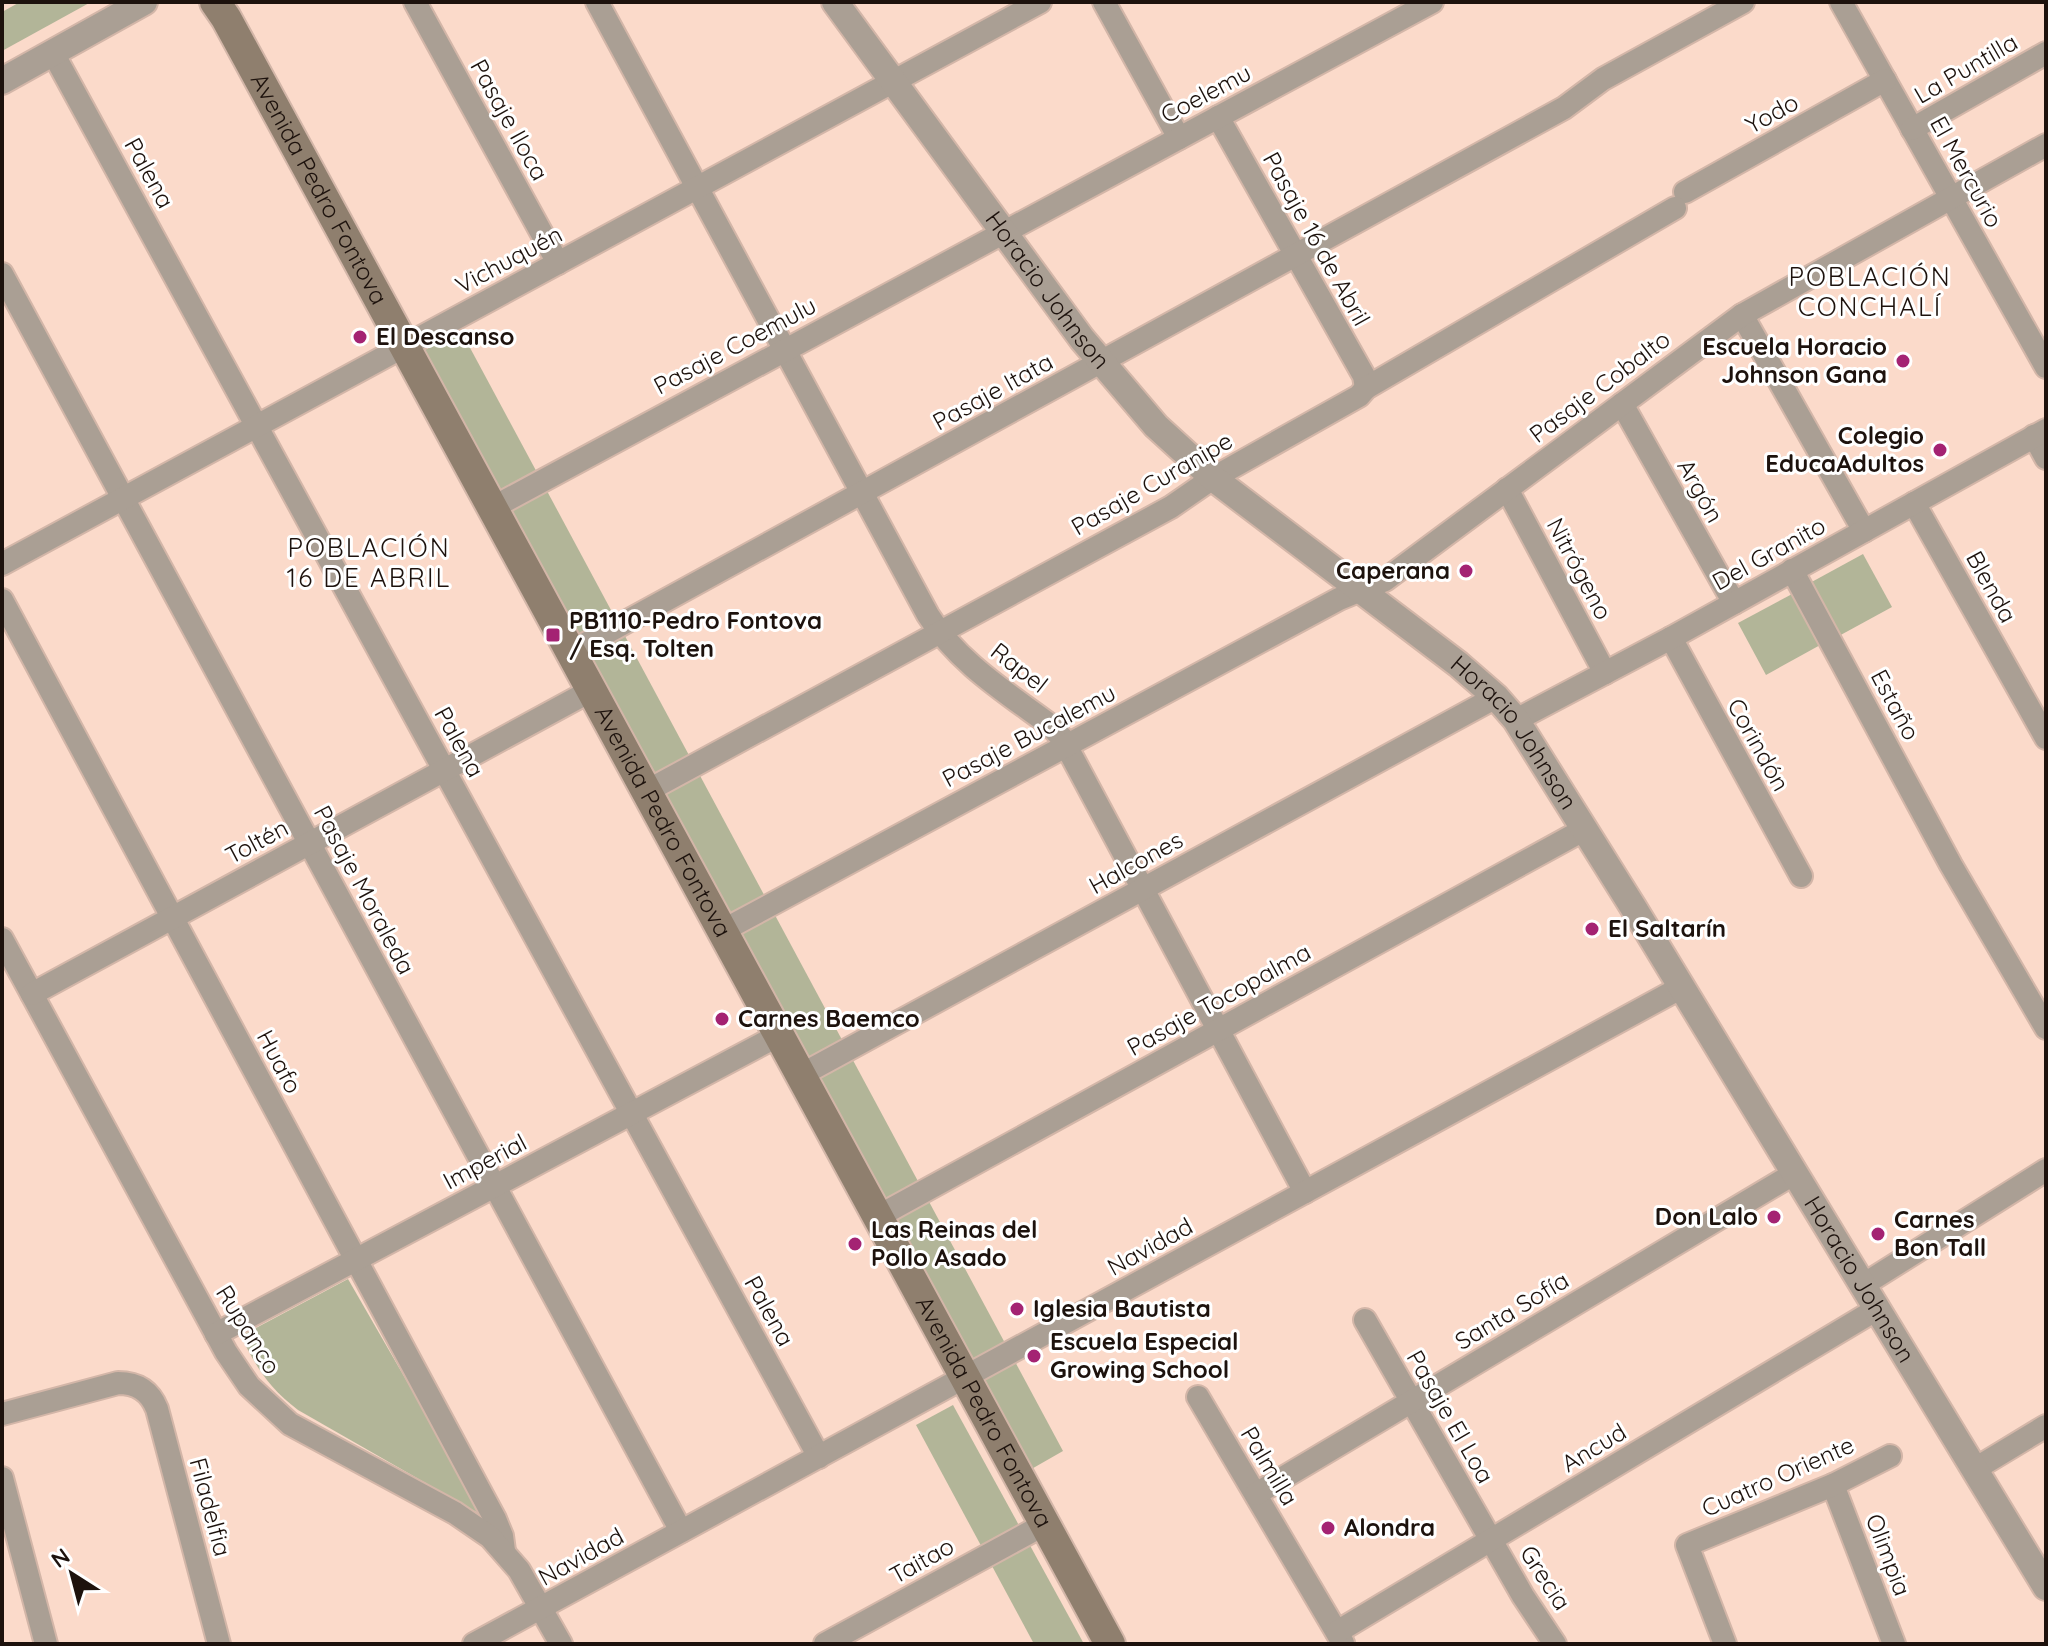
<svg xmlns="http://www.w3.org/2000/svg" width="2048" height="1646" viewBox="0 0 2048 1646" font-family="Quicksand,sans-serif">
	<rect width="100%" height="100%" fill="#fbdaca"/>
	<!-- green -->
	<g fill="#b2b598">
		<polygon points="20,2 91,2 2,51 2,12"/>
		<polygon points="461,331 1063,1451 1028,1471 421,352"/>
		<polygon points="1863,554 1892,607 1837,637 1808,584"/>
		<polygon points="1794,593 1822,644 1766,675 1738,623"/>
		<path d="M 348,1279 L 485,1517 L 298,1410 C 269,1388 257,1369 241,1336 Z"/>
		<polygon points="953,1405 1084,1644 1034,1644 916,1425"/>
	</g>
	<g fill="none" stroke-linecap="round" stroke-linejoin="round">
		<!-- minor casing -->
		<g stroke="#d3b6a8" stroke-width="26">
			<g id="minor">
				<polyline points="415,2 558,263"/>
				<path d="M 597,2 L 928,615 C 957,662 1007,693 1050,725 L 1062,738 L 1305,1192"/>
				<polyline points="1104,2 1179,138"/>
				<polyline points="1841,2 2046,367"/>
				<polyline points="53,53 819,1457"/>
				<polyline points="1218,117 1364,376 1366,388"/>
				<polyline points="1912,129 2046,53"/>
				<polyline points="1685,192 1885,80"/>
				<polyline points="2,274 681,1531"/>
				<polyline points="1742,315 1864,531"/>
				<polyline points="1622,404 1734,603"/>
				<polyline points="2034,436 2046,458"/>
				<polyline points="1507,489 1605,673"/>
				<polyline points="1914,503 2046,738"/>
				<polyline points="492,508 1432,2"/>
				<polyline points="2,564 1040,2"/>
				<polyline points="1792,570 1951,865 2046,1028"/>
				<polyline points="2,600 495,1519 502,1536 504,1551"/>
				<polyline points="1671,638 1801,876"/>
				<polyline points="571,652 1564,108 1603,79 1743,2"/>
				<polyline points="1516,720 1671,638 2046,430"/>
				<polyline points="647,791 1171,507 1213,478 1359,396 1366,388 1675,208"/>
				<polyline points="722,931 1339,599 1385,580 1742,315 2046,145"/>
				<polyline points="2,939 226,1352 249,1386 290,1424 455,1513 490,1537 519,1570 561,1644"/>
				<polyline points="32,994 592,690"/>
				<polyline points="801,1075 1496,697"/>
				<polyline points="877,1217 1585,829"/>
				<polyline points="1863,1285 2046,1170"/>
				<polyline points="1365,1320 1523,1596 1555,1644"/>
				<polyline points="216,1334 779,1035"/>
				<polyline points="1198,1397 1343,1643"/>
				<path d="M 2,1414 L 118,1383 C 137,1383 150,1391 157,1409 L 219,1644"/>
				<polyline points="1975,1469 2046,1426"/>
				<polyline points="2,1478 46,1644"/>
				<polyline points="1833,1485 1894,1644"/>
				<polyline points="1256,1494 1795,1173"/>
				<polyline points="1337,1632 1877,1309"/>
				<polyline points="474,1644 1682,987"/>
				<polyline points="825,1644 1045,1524"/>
				<polyline points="1725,1644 1687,1545 1833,1485 1890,1456"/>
			</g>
		</g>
		<!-- tertiary casing -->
		<g stroke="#d3b6a8" stroke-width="30">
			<g id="tertiary">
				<path id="s1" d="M 835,2 L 1082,339 L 1156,426 L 1213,478 L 1458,664 L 1496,697 L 1516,720 L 1633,907 L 2046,1587"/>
				<polyline points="2,81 144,2"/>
			</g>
		</g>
		<!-- secondary casing -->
		<g stroke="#d3b6a8" stroke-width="34">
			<g id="secondary">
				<path id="s2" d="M 215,2 L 226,18 L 1110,1644"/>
			</g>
		</g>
		<!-- minor -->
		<use href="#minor" stroke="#aa9f94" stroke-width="22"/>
		<!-- tertiary -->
		<use href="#tertiary" stroke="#aa9f94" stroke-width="26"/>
		<!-- secondary -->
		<use href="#secondary" stroke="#8f7f6e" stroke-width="30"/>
	</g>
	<!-- markers -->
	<g fill="#a42373" stroke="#fff" stroke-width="3">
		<circle cx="360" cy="337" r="8"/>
		<circle cx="1903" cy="361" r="8"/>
		<circle cx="1940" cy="450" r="8"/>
		<circle cx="1466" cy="571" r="8"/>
		<rect x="545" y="627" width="16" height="16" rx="4"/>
		<circle cx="1592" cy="929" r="8"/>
		<circle cx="722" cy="1019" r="8"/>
		<circle cx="1774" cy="1217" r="8"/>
		<circle cx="1878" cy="1234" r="8"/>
		<circle cx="855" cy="1244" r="8"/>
		<circle cx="1017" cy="1309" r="8"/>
		<circle cx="1034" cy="1356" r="8"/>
		<circle cx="1328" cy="1528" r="8"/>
	</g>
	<g text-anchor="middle" stroke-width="6" stroke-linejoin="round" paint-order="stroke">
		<!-- street labels -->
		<g font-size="24" fill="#1d120d" stroke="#fff">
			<text transform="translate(1966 69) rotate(-30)" y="8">La Puntilla</text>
			<text transform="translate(1206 94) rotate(-28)" y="8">Coelemu</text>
			<text transform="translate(1772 114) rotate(-29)" y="8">Yodo</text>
			<text transform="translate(509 120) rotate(61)" y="8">Pasaje Iloca</text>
			<text transform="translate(1966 172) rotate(61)" y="8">El Mercurio</text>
			<text transform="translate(149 173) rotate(61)" y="8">Palena</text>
			<text dy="8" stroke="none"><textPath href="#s2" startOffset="214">Avenida Pedro Fontova</textPath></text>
			<text transform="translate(1316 239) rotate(61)" y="8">Pasaje 16 de Abril</text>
			<text transform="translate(509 260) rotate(-28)" y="8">Vichuquén</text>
			<text dy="8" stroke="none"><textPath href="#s1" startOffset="358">Horacio Johnson</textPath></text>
			<text transform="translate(735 346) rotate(-28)" y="8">Pasaje Coemulu</text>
			<text transform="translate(1600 387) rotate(-37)" y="8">Pasaje Cobalto</text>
			<text transform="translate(993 392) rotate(-29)" y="8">Pasaje Itata</text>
			<text transform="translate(1152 484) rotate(-30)" y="8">Pasaje Curanipe</text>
			<text transform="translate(1700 491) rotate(61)" y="8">Argón</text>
			<text transform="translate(1769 554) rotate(-29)" y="8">Del Granito</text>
			<text transform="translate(1579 569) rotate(62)" y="8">Nitrógeno</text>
			<text transform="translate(1991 587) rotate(61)" y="8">Blenda</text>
			<text transform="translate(1019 668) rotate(38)" y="8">Rapel</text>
			<text transform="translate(1895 705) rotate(62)" y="8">Estaño</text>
			<text transform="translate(1029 736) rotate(-28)" y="8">Pasaje Bucalemu</text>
			<text dy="8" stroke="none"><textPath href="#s1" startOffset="1006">Horacio Johnson</textPath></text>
			<text transform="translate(459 742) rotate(61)" y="8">Palena</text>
			<text transform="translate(1758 745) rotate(61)" y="8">Corindón</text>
			<text dy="8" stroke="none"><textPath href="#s2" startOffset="934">Avenida Pedro Fontova</textPath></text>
			<text transform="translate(257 842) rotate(-28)" y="8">Toltén</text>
			<text transform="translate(1136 863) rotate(-29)" y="8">Halcones</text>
			<text transform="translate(364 890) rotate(62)" y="8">Pasaje Moraleda</text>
			<text transform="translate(1219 1000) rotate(-29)" y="8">Pasaje Tocopalma</text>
			<text transform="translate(279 1062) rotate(62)" y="8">Huafo</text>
			<text transform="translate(485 1162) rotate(-28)" y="8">Imperial</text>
			<text transform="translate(1150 1247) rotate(-29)" y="8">Navidad</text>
			<text dy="8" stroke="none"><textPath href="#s1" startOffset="1654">Horacio Johnson</textPath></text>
			<text transform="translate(769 1311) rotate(61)" y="8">Palena</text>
			<text transform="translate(1512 1311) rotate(-31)" y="8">Santa Sofía</text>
			<text transform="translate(248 1330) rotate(58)" y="8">Rupanco</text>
			<text dy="8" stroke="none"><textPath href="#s2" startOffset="1606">Avenida Pedro Fontova</textPath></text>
			<text transform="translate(1450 1417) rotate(60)" y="8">Pasaje El Loa</text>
			<text transform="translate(1594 1448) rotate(-31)" y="8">Ancud</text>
			<text transform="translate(1269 1466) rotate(59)" y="8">Palmilla</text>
			<text transform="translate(1778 1477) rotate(-24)" y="8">Cuatro Oriente</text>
			<text transform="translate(210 1507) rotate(75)" y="8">Filadelfia</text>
			<text transform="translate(1888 1555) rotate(69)" y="8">Olimpia</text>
			<text transform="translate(581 1557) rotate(-29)" y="8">Navidad</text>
			<text transform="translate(922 1561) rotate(-29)" y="8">Taitao</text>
			<text transform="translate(1545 1578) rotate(57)" y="8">Grecia</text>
		</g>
		<!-- poi labels -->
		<g font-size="24" font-weight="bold" fill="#1d120d" stroke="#fff" text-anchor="start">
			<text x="376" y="345">El Descanso</text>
			<text x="1887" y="355" text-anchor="end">Escuela Horacio<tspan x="1887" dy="28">Johnson Gana</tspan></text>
			<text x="1924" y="444" text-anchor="end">Colegio<tspan x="1924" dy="28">EducaAdultos</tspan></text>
			<text x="1450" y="579" text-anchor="end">Caperana</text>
			<text x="569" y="629">PB1110-Pedro Fontova<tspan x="569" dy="28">/ Esq. Tolten</tspan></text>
			<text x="1608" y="937">El Saltarín</text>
			<text x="738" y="1027">Carnes Baemco</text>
			<text x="1758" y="1225" text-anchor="end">Don Lalo</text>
			<text x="1894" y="1228">Carnes<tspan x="1894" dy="28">Bon Tall</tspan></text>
			<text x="871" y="1238">Las Reinas del<tspan x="871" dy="28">Pollo Asado</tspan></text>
			<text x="1033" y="1317">Iglesia Bautista</text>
			<text x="1050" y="1350">Escuela Especial<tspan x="1050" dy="28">Growing School</tspan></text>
			<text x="1344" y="1536">Alondra</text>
		</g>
		<!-- neighbourhood labels -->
		<g font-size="26" letter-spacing="2" fill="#1d120d" stroke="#fff">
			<text x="1870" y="286">POBLACIÓN<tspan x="1870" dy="30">CONCHALÍ</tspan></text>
			<text x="369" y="557">POBLACIÓN<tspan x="369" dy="30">16 DE ABRIL</tspan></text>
		</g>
	</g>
	<!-- border -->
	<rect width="2048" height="1646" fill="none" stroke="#1d120d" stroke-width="8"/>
	<!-- north arrow -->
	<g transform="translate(72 1574) rotate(324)" stroke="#ffffff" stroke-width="6" paint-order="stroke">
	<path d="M0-6L14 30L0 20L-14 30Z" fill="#1d120d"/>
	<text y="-12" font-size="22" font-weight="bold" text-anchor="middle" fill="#1d120d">N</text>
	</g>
</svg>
